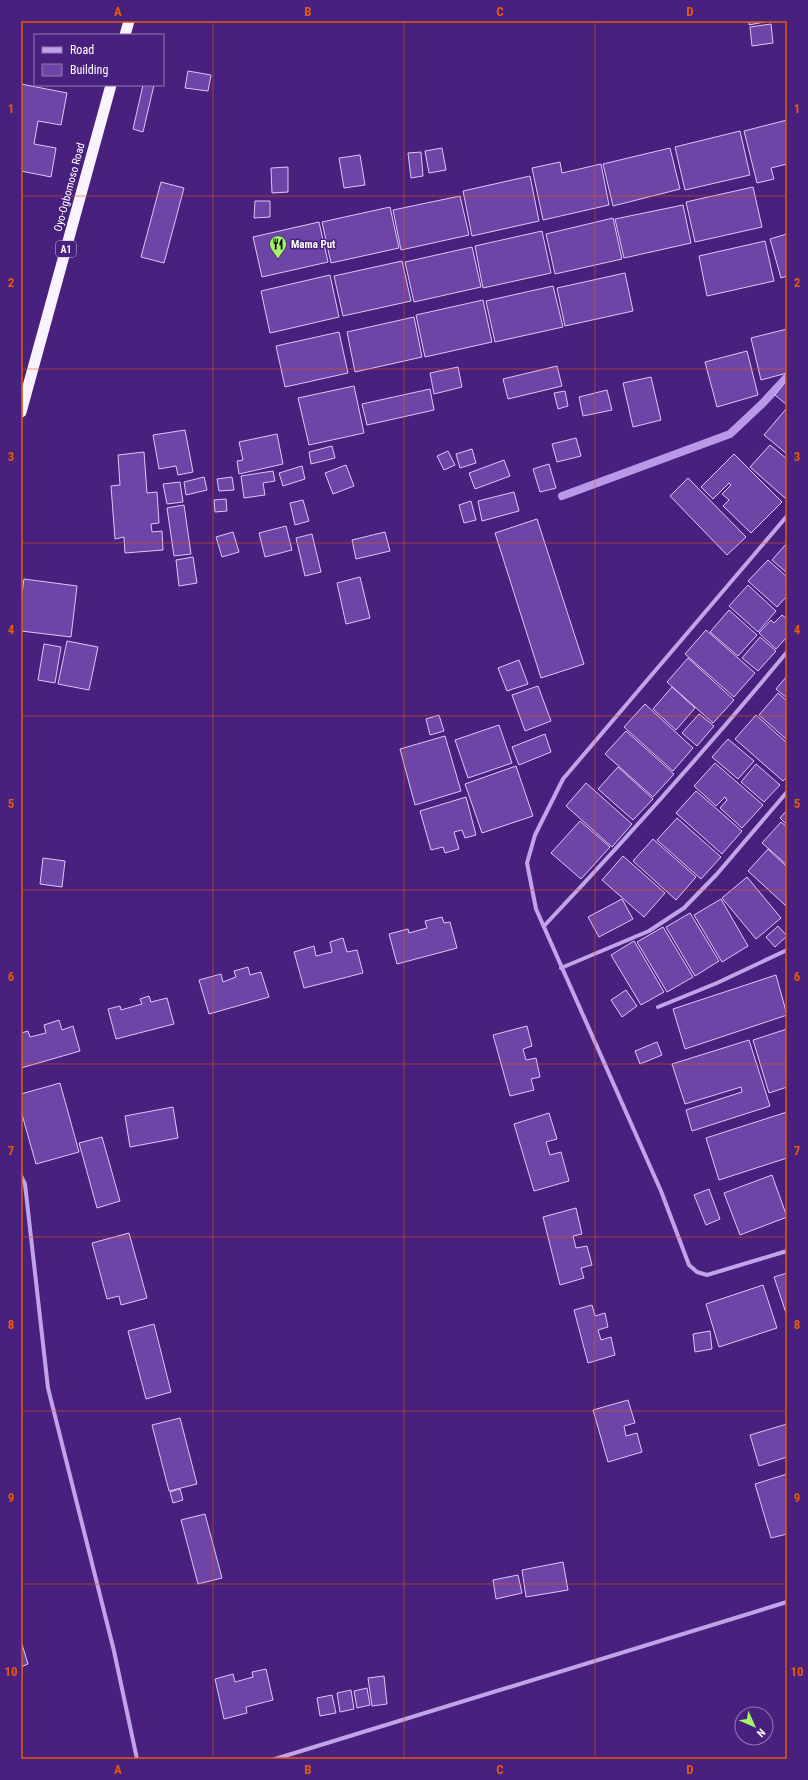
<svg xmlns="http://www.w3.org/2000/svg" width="808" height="1780" viewBox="0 0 808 1780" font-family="'Roboto Condensed',sans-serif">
	<rect width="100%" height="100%" fill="#48217e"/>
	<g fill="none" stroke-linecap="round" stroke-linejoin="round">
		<!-- stream -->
		<polyline stroke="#b899e8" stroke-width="8" points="562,496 730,434 762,404 787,377"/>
	</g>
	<!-- building -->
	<g fill="#6c45a6" stroke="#dac9f5">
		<polygon points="749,21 769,21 749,25"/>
		<polygon points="771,24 773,43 752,46 750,27"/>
		<polygon points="188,71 211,75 208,91 185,88"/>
		<polygon points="21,84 67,93 61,125 38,121 34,144 56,148 51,177 21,171"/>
		<polygon points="143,85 154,85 143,132 133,129"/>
		<polygon points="787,120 787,164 771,168 774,179 757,183 744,131"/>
		<polygon points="740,131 750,175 685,190 675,147"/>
		<polygon points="442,148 446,170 429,173 425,151"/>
		<polygon points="670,148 680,189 613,206 603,164"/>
		<polygon points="421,152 423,176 411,178 408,153"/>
		<polygon points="360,155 365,185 344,188 339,158"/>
		<polygon points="560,162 562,173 601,164 609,205 543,220 532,168"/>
		<polygon points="288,167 288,192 272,193 271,168"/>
		<polygon points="530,176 539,221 472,236 463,191"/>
		<polygon points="161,182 184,188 164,263 141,257"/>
		<polygon points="753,187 762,227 695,242 686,202"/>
		<polygon points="460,196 469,235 401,250 393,210"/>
		<polygon points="255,201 270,201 270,217 254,218"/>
		<polygon points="683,205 691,243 624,258 615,219"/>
		<polygon points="390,207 399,248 331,263 322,222"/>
		<polygon points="613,218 622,259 555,274 546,234"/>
		<polygon points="319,222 328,262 262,277 253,237"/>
		<polygon points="542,231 551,273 483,288 475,246"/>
		<polygon points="787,234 787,276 781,278 770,239"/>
		<polygon points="765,241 774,281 707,296 699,256"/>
		<polygon points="472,247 481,287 414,302 405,262"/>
		<polygon points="402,261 411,301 343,316 334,276"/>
		<polygon points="625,273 633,311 565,326 557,288"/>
		<polygon points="330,275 339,317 270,333 261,291"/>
		<polygon points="553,286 563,327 495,342 486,301"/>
		<polygon points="483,300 492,342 425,357 416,315"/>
		<polygon points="414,317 422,357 355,372 347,332"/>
		<polygon points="787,329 787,373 761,380 751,338"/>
		<polygon points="339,332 348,373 285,387 276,346"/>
		<polygon points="747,351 758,395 717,407 705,362"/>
		<polygon points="557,366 562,386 508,399 503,379"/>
		<polygon points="458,367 462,387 434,394 430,373"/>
		<polygon points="651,377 661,420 633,427 623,383"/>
		<polygon points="787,380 787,405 775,395"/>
		<polygon points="354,386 364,433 309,445 298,398"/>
		<polygon points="430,389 434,410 367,425 362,404"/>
		<polygon points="607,390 612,410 583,416 579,397"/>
		<polygon points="565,391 568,406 558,409 554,393"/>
		<polygon points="786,409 787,410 787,454 764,435"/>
		<polygon points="185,430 193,472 178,475 176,466 159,469 153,435"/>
		<polygon points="277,434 283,464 239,474 237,461 243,460 239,442"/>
		<polygon points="576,438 581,456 557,462 552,444"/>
		<polygon points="770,445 787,459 787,495 785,498 750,467"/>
		<polygon points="332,446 335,458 311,464 309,452"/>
		<polygon points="472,449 476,463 460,468 456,454"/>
		<polygon points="448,451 455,465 444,470 437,456"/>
		<polygon points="144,452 147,493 157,492 159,523 151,524 152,532 162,531 163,550 125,553 124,537 115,539 111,486 120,485 118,455"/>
		<polygon points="734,454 782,502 751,533 723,506 729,500 722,494 731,485 729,483 713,499 701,487"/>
		<polygon points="504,460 510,476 475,489 469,473"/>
		<polygon points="549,464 556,488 540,492 533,469"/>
		<polygon points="346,465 354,486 333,494 325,473"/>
		<polygon points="302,466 305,479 283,486 279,473"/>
		<polygon points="273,471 275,481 263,483 265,495 244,498 241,476"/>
		<polygon points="204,477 207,490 186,495 184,482"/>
		<polygon points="232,477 234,490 219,491 217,479"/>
		<polygon points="688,478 746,537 727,555 670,496"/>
		<polygon points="180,482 183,502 167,504 163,484"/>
		<polygon points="514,492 519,511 482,521 478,501"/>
		<polygon points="226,499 227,511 215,512 214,500"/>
		<polygon points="303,500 309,521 295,525 290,503"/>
		<polygon points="471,501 476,520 464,523 459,505"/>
		<polygon points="184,505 191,554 174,556 167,508"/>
		<polygon points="537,519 584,664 541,678 495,533"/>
		<polygon points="286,526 292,550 265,557 259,533"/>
		<polygon points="233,532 239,552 222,557 216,537"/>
		<polygon points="385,532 390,551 356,559 352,540"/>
		<polygon points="312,534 321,572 305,576 296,538"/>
		<polygon points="787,543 787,573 772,560"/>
		<polygon points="193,557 197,583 179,586 176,560"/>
		<polygon points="768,560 787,577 787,596 777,607 748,581"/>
		<polygon points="360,577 370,618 346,624 337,583"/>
		<polygon points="24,579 77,586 71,637 21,631 21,600"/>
		<polygon points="748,585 776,611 758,632 729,606"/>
		<polygon points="729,610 757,635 738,656 710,632"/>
		<polygon points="782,615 787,619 787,637 776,649 759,633 771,620 774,623"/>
		<polygon points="706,630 755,673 734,697 685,654"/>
		<polygon points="760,637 776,651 758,671 742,658"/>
		<polygon points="67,641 98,647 89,690 58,684"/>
		<polygon points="44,644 61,647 55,683 38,680"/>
		<polygon points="688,658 734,700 713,723 667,682"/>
		<polygon points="519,660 528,684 507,691 498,668"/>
		<polygon points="787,676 787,698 776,689"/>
		<polygon points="538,686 551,721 525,731 512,695"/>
		<polygon points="672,687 695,708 676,730 653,709"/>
		<polygon points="778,693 787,701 786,739 759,715"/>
		<polygon points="645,704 693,748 673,771 624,727"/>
		<polygon points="699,714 714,726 697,746 682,733"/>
		<polygon points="439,715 444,731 430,735 426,719"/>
		<polygon points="756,715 787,743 787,777 783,781 735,739"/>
		<polygon points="499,725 512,763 468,778 455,740"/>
		<polygon points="626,731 674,774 653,797 605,754"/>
		<polygon points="545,734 551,752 519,765 512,747"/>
		<polygon points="445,736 461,791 415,805 400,749"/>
		<polygon points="728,739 754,761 738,779 712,757"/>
		<polygon points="715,763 763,805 742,828 720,808 727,800 725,797 716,806 694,786"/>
		<polygon points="756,764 780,785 764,802 741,782"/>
		<polygon points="516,766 533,816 482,833 465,784"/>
		<polygon points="618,767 653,799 633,820 598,789"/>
		<polygon points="586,783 632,824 612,847 566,806"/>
		<polygon points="696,791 742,831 722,854 676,813"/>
		<polygon points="466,797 476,835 465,838 462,830 454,832 459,849 445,853 443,847 431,850 420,811"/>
		<polygon points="787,810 787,825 780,818"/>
		<polygon points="677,818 721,857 701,879 657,840"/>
		<polygon points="580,821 610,847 581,879 551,853"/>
		<polygon points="781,822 787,827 787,865 762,843"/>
		<polygon points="653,839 696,877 676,900 633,861"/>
		<polygon points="768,849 787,867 786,906 748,871"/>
		<polygon points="623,856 665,893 644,917 602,880"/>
		<polygon points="43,858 65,861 62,887 40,884"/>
		<polygon points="747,877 781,918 756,939 722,898"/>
		<polygon points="622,899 633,919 599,937 588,917"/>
		<polygon points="721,899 748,946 722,962 694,915"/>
		<polygon points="690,913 719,961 695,976 666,927"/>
		<polygon points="442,917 444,923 450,922 457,948 397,964 389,934 408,929 409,933 427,928 425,921"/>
		<polygon points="778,926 787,936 775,947 766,937"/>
		<polygon points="663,927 693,977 667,992 637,942"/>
		<polygon points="343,938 347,952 357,950 363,973 304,988 294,952 314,946 316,956 332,952 330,942"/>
		<polygon points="634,941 664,992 641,1005 611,955"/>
		<polygon points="248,967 250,975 261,972 269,997 209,1014 199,980 221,974 223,982 236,977 234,971"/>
		<polygon points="776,975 787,1015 685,1049 673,1009"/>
		<polygon points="626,990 637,1006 622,1017 611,1000"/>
		<polygon points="149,996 151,1002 167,998 174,1024 116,1039 108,1009 120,1006 121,1010 142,1004 140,999"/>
		<polygon points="59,1020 62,1030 73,1026 80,1051 21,1068 21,1033 28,1031 30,1037 46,1033 44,1025"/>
		<polygon points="527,1026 532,1046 523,1049 526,1060 536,1058 540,1077 531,1079 534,1090 510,1096 493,1035"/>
		<polygon points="787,1029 787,1087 769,1093 753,1040"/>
		<polygon points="749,1040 770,1106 692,1131 686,1110 742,1092 741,1087 685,1104 672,1064"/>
		<polygon points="657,1042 662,1055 640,1064 635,1051"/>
		<polygon points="60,1083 79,1152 36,1164 21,1111 21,1094"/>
		<polygon points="173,1107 178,1138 130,1147 125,1116"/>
		<polygon points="787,1112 787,1158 719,1180 706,1138"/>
		<polygon points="549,1113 557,1139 546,1142 550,1155 561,1152 569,1181 534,1191 514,1124"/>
		<polygon points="102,1137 120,1201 97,1208 79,1143"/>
		<polygon points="772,1175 787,1217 740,1235 724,1193"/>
		<polygon points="709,1189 720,1219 706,1225 694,1195"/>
		<polygon points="576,1208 582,1234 573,1236 576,1248 587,1246 592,1265 581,1268 584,1278 560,1285 543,1217"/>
		<polygon points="129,1233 147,1298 121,1305 119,1296 107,1299 92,1243"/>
		<polygon points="787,1273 787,1316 774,1277"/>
		<polygon points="763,1285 777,1328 719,1347 706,1304"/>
		<polygon points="592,1305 595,1316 605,1313 608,1327 598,1330 601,1340 611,1337 615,1355 588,1363 574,1310"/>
		<polygon points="154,1324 171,1392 146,1399 128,1331"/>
		<polygon points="710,1331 712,1349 695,1352 693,1334"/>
		<polygon points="628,1400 635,1423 624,1426 626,1436 637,1433 642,1452 608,1462 593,1410"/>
		<polygon points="180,1418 197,1484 169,1491 152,1425"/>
		<polygon points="787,1424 787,1457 759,1466 750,1435"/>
		<polygon points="787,1474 787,1534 771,1538 755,1484"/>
		<polygon points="180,1489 183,1500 173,1503 170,1492"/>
		<polygon points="205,1514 222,1578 198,1584 181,1520"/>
		<polygon points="563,1562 568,1590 526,1597 522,1570"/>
		<polygon points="518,1575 522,1593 496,1599 493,1580"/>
		<polygon points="21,1641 28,1664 21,1667"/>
		<polygon points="266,1669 273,1700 246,1707 247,1713 224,1719 215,1679 233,1674 235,1682 253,1677 252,1672"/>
		<polygon points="384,1676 387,1704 372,1706 368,1678"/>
		<polygon points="367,1688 370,1705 357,1708 354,1691"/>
		<polygon points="351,1690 354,1709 340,1712 337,1693"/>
		<polygon points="332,1695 336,1713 320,1716 317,1698"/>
	</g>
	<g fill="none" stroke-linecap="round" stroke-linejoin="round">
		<!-- minor -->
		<g stroke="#bfa5e7" stroke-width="4">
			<polyline points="787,516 563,779 535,835 527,863 536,909 661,1191 689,1265 697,1272 707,1275 787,1251"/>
			<path d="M 544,926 C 628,837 709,746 787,652"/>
			<polyline points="561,968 649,931 684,908 717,874 787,792"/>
			<polyline points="658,1007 717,983 787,950"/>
			<polyline points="21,1176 25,1184 48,1388 114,1651 137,1759"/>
			<polyline points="275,1759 787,1602"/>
		</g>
		<!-- trunk -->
		<g stroke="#f8f3fe" stroke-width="11">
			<polyline points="125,35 129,21"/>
			<polyline points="21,412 111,85"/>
		</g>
	</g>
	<!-- grid -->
	<path fill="none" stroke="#e8590c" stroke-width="1" stroke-opacity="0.55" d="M 213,21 L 213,1759M 404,21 L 404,1759M 595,21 L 595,1759M 21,196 L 787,196M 21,369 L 787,369M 21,543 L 787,543M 21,716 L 787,716M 21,890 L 787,890M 21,1064 L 787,1064M 21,1237 L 787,1237M 21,1411 L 787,1411M 21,1584 L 787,1584"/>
	<!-- icons -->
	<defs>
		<g id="restaurant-pin" transform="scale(0.9)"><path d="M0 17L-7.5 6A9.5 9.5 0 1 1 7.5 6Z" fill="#a4f466" stroke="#48217e"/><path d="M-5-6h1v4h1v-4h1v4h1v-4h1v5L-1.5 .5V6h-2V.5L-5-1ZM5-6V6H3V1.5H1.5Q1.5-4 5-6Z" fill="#111"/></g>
	</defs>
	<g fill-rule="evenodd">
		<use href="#restaurant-pin" x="278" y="244"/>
	</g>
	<g text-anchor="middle" stroke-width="3" stroke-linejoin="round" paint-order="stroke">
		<!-- shield labels -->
		<rect fill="#48217e" stroke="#c8bcd8" stroke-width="1" x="56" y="241" width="20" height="16" rx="3"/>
		<g font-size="10" font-weight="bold" fill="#fff">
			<text x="66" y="253">A1</text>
		</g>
		<!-- street labels -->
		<g font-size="11" fill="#fff" stroke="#48217e">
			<text transform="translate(69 187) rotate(-75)" y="4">Oyo-Ogbomoso Road</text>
		</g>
		<!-- poi labels -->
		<g font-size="11" font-weight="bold" fill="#fff" stroke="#48217e" text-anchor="start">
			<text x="291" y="248">Mama Put</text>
		</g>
	</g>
	<!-- border -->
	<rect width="808" height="1780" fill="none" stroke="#48217e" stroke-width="44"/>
	<!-- legend -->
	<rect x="34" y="34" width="130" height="52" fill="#48217e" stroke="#917ab2"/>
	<rect x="42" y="47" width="20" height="6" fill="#bfa5e7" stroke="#917ab2"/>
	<text x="70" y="54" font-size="12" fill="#ffffff">Road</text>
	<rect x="42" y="64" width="20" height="12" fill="#6c45a6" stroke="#917ab2"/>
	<text x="70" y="74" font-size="12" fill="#ffffff">Building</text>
	<!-- north arrow -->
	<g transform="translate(754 1726) rotate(135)"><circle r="19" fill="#48217e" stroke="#917ab2"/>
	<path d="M0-3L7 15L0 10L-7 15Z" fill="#a4f466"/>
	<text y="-6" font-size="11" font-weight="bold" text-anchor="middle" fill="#ffffff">N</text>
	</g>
	<rect x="22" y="22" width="764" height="1736" fill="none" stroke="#e8590c" stroke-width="1.5"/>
	<g font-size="13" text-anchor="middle" font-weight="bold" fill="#e8590c">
		<text x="118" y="16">A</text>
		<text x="308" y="16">B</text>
		<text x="500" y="16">C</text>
		<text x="690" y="16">D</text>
		<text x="11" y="113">1</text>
		<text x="797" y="113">1</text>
		<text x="11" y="287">2</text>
		<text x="797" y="287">2</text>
		<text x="11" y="461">3</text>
		<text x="797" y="461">3</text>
		<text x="11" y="634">4</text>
		<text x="797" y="634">4</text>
		<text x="11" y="808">5</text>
		<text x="797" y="808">5</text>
		<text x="11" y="981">6</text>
		<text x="797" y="981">6</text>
		<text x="11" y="1155">7</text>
		<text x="797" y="1155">7</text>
		<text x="11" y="1329">8</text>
		<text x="797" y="1329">8</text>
		<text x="11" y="1502">9</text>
		<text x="797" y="1502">9</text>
		<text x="11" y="1676">10</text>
		<text x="797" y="1676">10</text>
		<text x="118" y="1774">A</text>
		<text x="308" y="1774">B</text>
		<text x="500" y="1774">C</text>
		<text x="690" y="1774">D</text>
	</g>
</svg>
